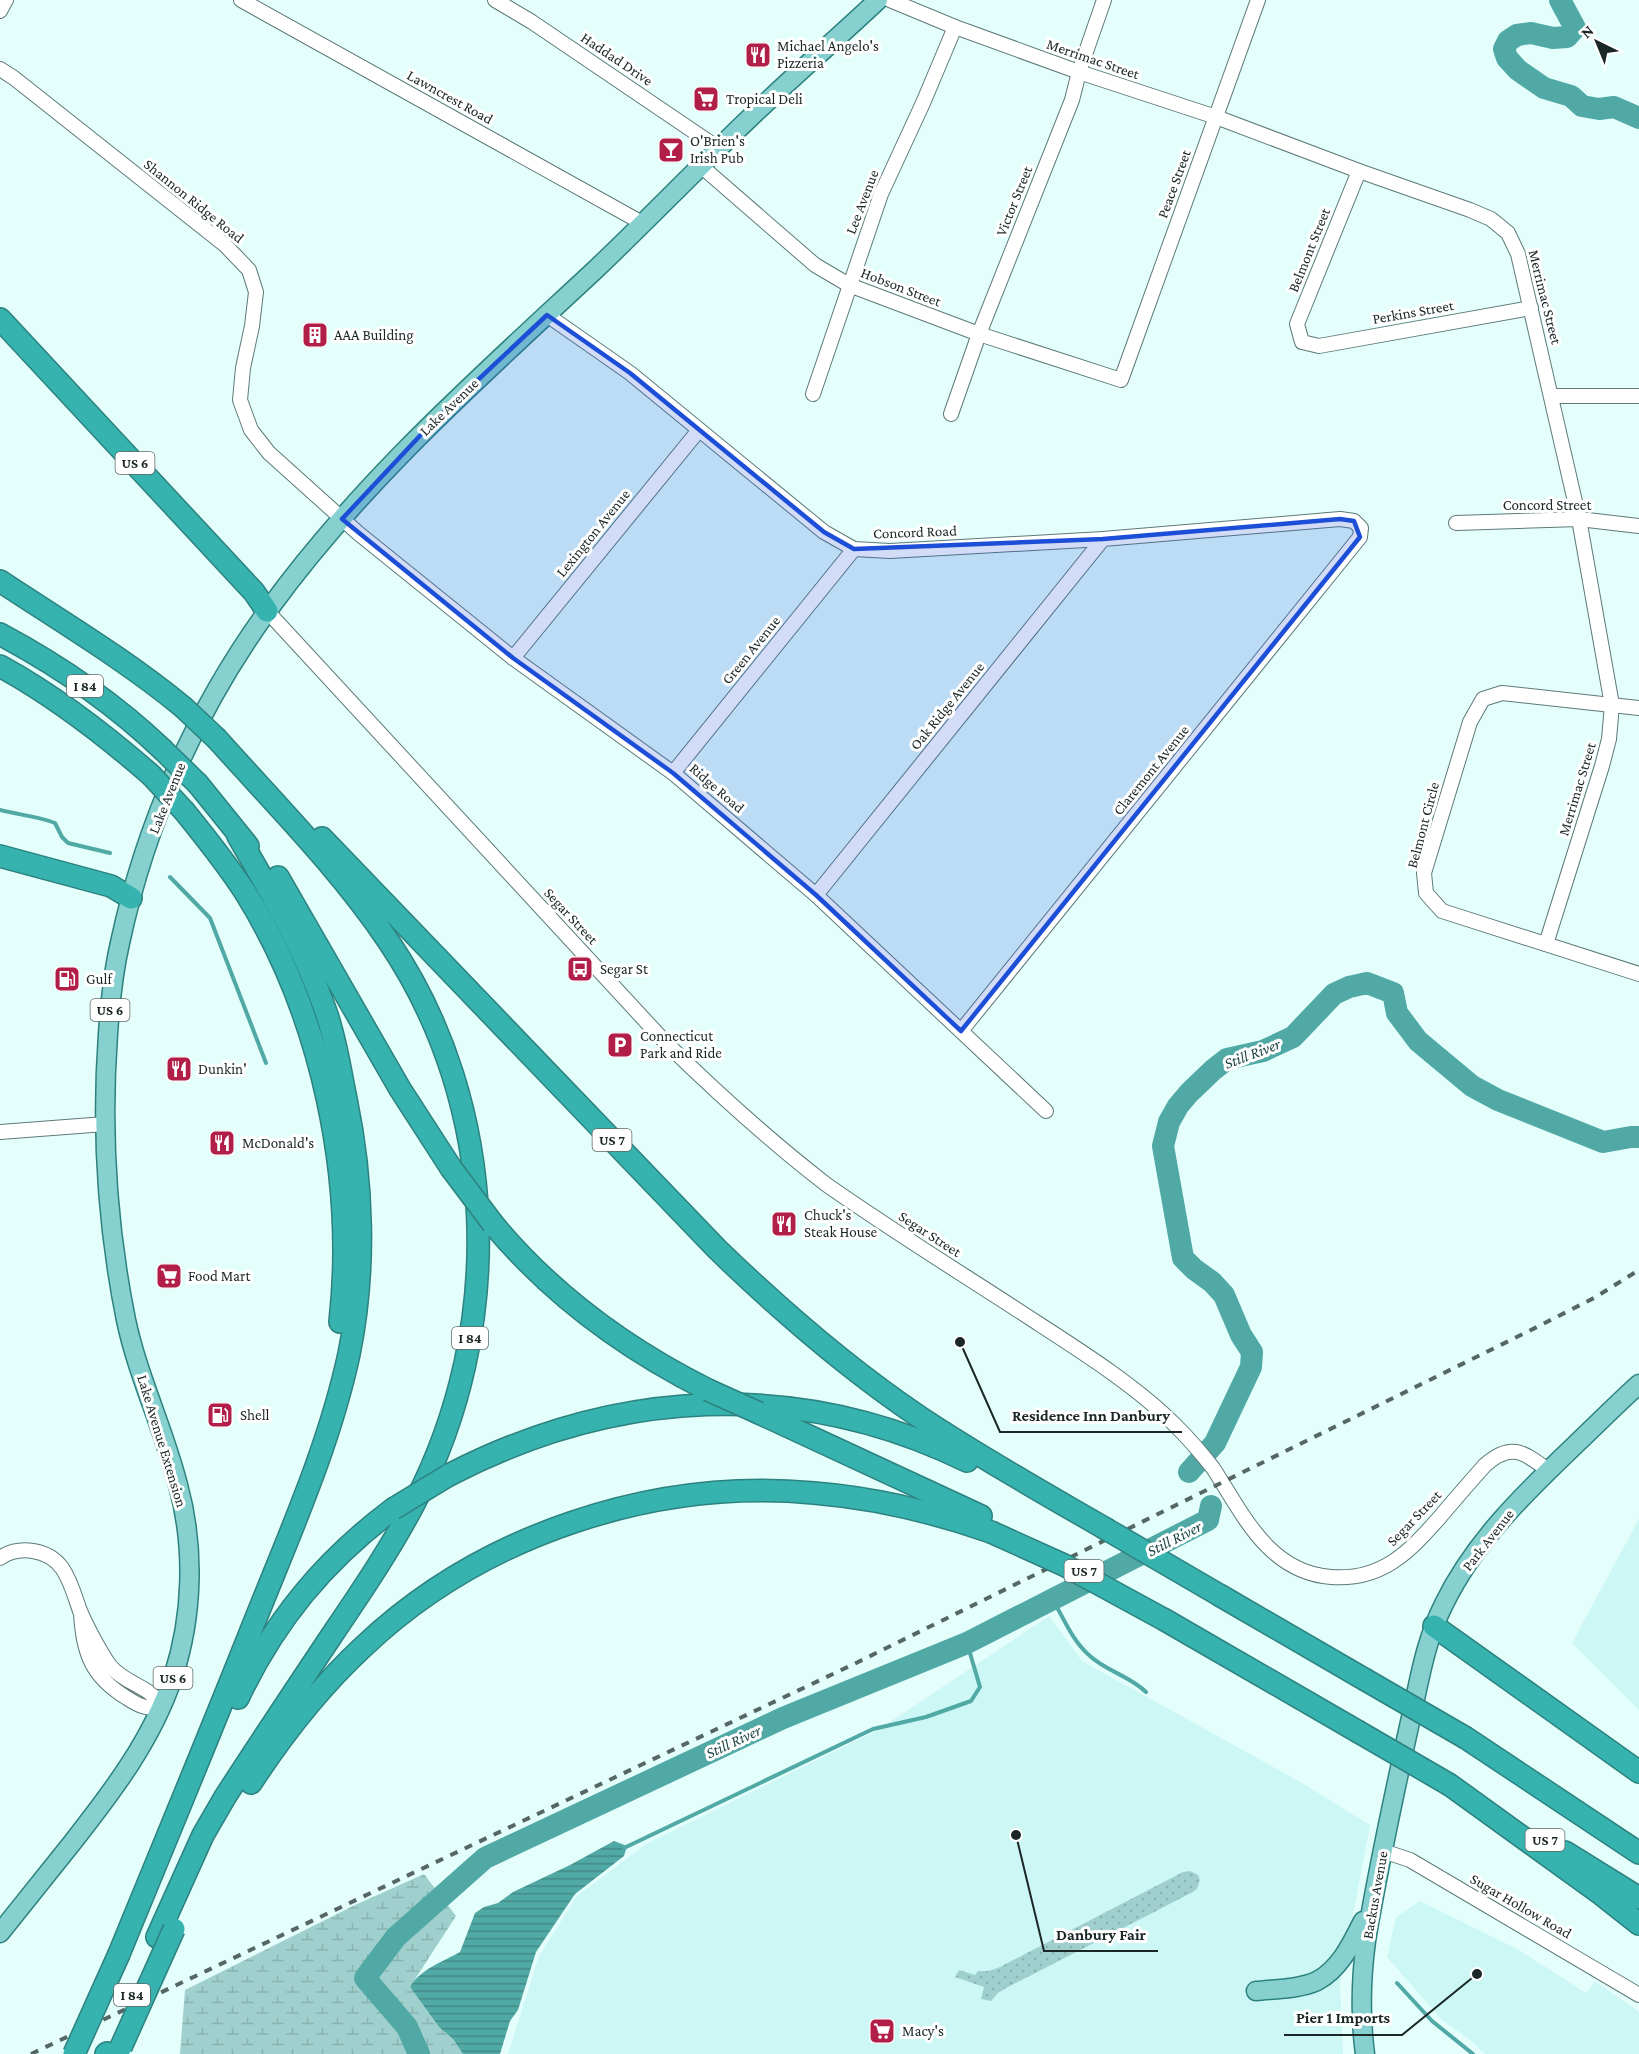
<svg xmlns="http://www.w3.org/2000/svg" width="1639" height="2054" viewBox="0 0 1639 2054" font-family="'Crimson Pro',serif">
	<defs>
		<pattern id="wetland-marsh" width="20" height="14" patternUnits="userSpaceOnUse" patternTransform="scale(1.5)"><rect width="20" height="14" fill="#9fd0cd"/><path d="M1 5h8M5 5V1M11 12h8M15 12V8" fill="none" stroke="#88b3b0"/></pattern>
		<pattern id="garden-dots" width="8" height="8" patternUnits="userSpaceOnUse" patternTransform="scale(1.5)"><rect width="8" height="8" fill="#9fd0cd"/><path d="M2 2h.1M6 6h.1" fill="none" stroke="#88b3b0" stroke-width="1.8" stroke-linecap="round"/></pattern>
		<pattern id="water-rules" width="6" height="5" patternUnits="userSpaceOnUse" patternTransform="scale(1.5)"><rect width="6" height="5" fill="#51a9a5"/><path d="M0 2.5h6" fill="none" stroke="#428a86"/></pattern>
	</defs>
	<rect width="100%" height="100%" fill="#e4fefc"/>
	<!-- built -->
	<g fill="#ccf7f4">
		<polygon points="1639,1519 1639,1710 1572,1643"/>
		<polygon points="1049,1616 1082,1661 1302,1783 1370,1825 1340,1983 1343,2054 508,2054 539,1956 577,1896 646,1844 878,1730"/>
		<polygon points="1420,1901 1519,1950 1586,1993 1595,1981 1639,2012 1639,2054 1485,2054 1470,2040 1442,2020 1387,1957 1396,1917"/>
	</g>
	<!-- wetland -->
	<polygon fill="url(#wetland-marsh)" points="424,1874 456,1916 410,1987 439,2027 453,2039 463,2054 180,2054 185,1990 353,1906"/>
	<!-- garden -->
	<polygon fill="url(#garden-dots)" points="1190,1871 1198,1875 1200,1880 1197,1889 1191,1893 1008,1987 998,1993 991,2001 981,1999 984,1987 955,1977 959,1970 975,1975 978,1971 988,1971 998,1968 1183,1872"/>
	<!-- water -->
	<path fill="url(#water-rules)" d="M 614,1841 L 627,1846 L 624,1856 L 575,1894 L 536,1952 L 518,2010 L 510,2021 L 500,2054 L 463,2054 L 453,2039 L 439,2027 L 410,1987 C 419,1970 444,1961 460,1952 L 475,1913 L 484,1907 L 498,1903 L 513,1892 L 570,1865 Z"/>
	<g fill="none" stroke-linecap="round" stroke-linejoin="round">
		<!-- stream -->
		<g stroke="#51a9a5" stroke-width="4">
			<path d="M 0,810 C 19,815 37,816 55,823 L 62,837 L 68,843 L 110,853"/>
			<polyline points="170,877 210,918 266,1063"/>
			<path d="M 1053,1600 C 1064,1619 1073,1642 1090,1656 C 1106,1671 1130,1676 1146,1692"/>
			<polyline points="624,1848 873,1729 926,1717 971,1701 980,1687 967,1643"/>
			<polyline points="1397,1983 1432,2021 1473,2054"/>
		</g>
		<!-- river -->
		<g stroke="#51a9a5" stroke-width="22">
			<polyline points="1560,0 1575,28 1567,37 1553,38 1531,33 1517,35 1508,41 1504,49 1507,58 1518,70 1544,88 1571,96 1582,106 1599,109 1614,107 1639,118"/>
			<polyline points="1189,1472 1215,1443 1251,1367 1252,1352 1241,1335 1224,1295 1212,1282 1194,1269 1183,1258 1163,1146 1169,1122 1178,1106 1189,1093 1213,1070 1227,1059 1263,1051 1293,1037 1334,994 1349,987 1367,983 1393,993 1397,1013 1418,1041 1472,1086 1498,1100 1603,1142 1631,1137 1639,1137"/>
			<polyline points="419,2054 407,2027 365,1978 396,1937 485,1858 783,1718 967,1643 1208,1520 1211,1506"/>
		</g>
		<!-- minor casing -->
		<g stroke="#5d7a78" stroke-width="16">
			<g id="minor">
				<polyline points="241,0 644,224"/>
				<polyline points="495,0 532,22 718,148"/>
				<polyline points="890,0 955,27 1079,72 1216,117 1359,171 1470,210 1491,219 1508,233 1518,254 1579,519 1612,705 1609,739 1602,766 1546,944"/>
				<polyline points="0,11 6,0"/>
				<polyline points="0,69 14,78 225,245 249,270 256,292 252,326 243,368 240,400 251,430 269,453 358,533 513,658 673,773 816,895 1046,1111"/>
				<polyline points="701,166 815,265 849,285 979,334 1121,380 1258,0"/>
				<polyline points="1359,171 1297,324 1302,342 1319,346 1531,308"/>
				<polyline points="547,315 630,373 824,532 854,549 890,551 1103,539 1340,519 1354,521 1361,528 1360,537 961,1031"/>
				<polyline points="813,394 881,194 923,103 955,27"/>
				<polyline points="1552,396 1639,396"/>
				<polyline points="951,414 979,334 1072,100 1079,72 1104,0"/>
				<polyline points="1456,523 1579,519 1639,526"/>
				<path d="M 267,611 L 665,1042 C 717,1093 770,1141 827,1185 C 897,1234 969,1278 1039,1324 C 1084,1353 1140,1389 1177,1427 C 1190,1440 1202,1454 1213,1468 C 1243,1514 1268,1572 1331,1577 C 1382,1581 1409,1552 1440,1517 C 1455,1499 1470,1482 1485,1465 C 1511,1442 1523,1452 1548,1470"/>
				<polyline points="513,658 699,430"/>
				<polyline points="1639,708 1502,693 1483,699 1470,722 1424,873 1426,893 1442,911 1639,974"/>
				<polyline points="673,773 854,549"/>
				<polyline points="816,895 1103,539"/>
				<polyline points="0,1132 105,1124"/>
				<path d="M 0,1558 C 19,1545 48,1549 62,1568 C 71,1581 75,1597 80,1611 C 86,1625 102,1656 111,1667 C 126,1684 151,1687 162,1706 C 148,1710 139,1706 127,1698 C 92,1677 83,1653 81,1613"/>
				<polyline points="1383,1851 1410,1860 1639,1995"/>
			</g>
		</g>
		<!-- major casing -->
		<g stroke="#2d827f" stroke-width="21">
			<g id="major">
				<path d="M 0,1933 C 24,1903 48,1873 72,1843 C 112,1792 152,1740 173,1677 C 193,1616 195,1547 178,1485 C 164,1429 138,1377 126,1320 C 107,1226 101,1130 108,1034 C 110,1004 113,973 120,943 C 145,825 197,707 269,609 C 361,482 480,377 595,270 C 637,230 677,189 718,149 C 769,97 825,50 878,0"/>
				<path d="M 1256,1991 C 1275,1989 1300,1989 1317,1981 C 1340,1969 1352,1943 1363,1921"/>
				<path d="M 1365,2054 C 1360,2016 1361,1978 1366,1941 C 1378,1867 1394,1795 1410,1722 C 1419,1683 1425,1641 1444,1604 C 1474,1542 1524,1494 1573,1447 C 1595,1426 1617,1404 1639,1384"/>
			</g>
		</g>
		<!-- highway casing -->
		<g stroke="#2d827f" stroke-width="24">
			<g id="highway">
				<polyline points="0,319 254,592 267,611"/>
				<path d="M 0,581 C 62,622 126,660 183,707"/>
				<path d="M 0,634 C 58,665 114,703 162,749"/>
				<path d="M 0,666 C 55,696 104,734 151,775"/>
				<polyline points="198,784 248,846"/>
				<path d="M 185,812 C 206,838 227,864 245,892 C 322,1015 356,1178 340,1322"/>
				<path d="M 322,838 L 717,1249 C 781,1311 848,1369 921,1418 C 981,1458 1044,1493 1106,1529"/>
				<polyline points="0,856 111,886 131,898"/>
				<polyline points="278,877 400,1089 451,1168"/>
				<path d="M 493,1224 C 552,1295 626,1349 708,1390"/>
				<polyline points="759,1413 981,1516"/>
				<path d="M 449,1475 C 615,1389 797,1378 967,1461"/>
				<polyline points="1221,1596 1364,1679"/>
				<polyline points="1165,1620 1357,1731"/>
				<polyline points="1434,1626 1639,1772"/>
				<path d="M 238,1698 C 275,1620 324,1561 393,1509"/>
				<polyline points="1466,1738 1639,1853"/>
				<path d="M 251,1783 C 283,1734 320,1687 363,1647 C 481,1535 653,1478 814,1493 C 875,1498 934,1512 991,1532"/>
				<polyline points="1450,1785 1601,1894 1639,1924"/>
				<polyline points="1565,1852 1639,1898"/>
				<path d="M 157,1937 L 203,1835 L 225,1797 C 260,1743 296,1689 332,1635 C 361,1592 391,1548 415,1502 C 506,1327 500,1107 389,942 C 340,869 276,805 217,739"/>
				<path d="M 119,1954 C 164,1844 210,1734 254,1623 C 289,1535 329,1447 349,1354 C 366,1271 363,1181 346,1099 C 340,1070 336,1040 326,1012 C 305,950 271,893 238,836"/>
				<polyline points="106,2054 107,2053"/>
			</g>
		</g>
		<!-- minor -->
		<use href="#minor" stroke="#fff" stroke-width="14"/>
		<!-- major -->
		<use href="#major" stroke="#86d1cf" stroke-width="18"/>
		<!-- highway -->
		<use href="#highway" stroke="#36b3af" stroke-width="21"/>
		<!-- rail -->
		<polyline stroke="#566665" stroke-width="4" stroke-dasharray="8 8" stroke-linecap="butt" points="31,2054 854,1664 1529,1331 1594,1298 1639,1270"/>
		<!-- highway-bridge casing -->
		<g stroke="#2d827f" stroke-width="24" stroke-linecap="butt">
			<g id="highway-bridge">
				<polyline points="183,707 217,739"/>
				<polyline points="162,749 198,784"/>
				<polyline points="151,775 185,812"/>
				<polyline points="451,1168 493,1224"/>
				<polyline points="708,1390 759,1413"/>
				<polyline points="393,1509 449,1475"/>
				<polyline points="1106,1529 1221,1596"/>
				<polyline points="991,1532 1064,1565 1165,1620"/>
				<polyline points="1364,1679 1466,1738"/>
				<polyline points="1357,1731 1450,1785"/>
				<polyline points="121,2047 174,1929"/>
				<polyline points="74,2054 119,1954"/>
			</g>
		</g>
		<!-- highway-bridge -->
		<use href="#highway-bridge" stroke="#36b3af" stroke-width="21"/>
	</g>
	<!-- marked area -->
	<path fill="#1d4ed8" fill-opacity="0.2" stroke="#1d4ed8" stroke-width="4.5" stroke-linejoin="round" d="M 547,315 L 630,373 L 824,532 L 854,549 L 1103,539 L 1340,519 L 1354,521 L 1360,537 L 961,1031 L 816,895 L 673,773 L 513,658 L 342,519 L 430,425 Z"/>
	<!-- icons -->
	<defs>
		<g id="restaurant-square" transform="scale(1.35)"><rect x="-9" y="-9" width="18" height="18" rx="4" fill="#b11e48" stroke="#fff"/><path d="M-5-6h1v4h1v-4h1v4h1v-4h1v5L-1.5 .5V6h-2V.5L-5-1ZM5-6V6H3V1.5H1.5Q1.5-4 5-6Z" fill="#fff"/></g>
		<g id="supermarket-square" transform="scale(1.35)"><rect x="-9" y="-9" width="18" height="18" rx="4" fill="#b11e48" stroke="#fff"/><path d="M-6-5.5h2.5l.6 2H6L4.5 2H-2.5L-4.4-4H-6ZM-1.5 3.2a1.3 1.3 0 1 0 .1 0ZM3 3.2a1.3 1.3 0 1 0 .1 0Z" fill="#fff"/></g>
		<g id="bar-square" transform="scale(1.35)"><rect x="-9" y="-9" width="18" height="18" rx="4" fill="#b11e48" stroke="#fff"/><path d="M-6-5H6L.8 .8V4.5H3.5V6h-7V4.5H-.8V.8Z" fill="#fff"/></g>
		<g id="building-square" transform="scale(1.35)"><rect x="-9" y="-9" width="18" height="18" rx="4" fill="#b11e48" stroke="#fff"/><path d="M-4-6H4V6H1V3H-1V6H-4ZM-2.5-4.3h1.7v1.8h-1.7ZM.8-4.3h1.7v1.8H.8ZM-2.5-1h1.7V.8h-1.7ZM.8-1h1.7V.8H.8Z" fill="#fff"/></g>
		<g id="bus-square" transform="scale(1.35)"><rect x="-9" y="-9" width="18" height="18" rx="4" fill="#b11e48" stroke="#fff"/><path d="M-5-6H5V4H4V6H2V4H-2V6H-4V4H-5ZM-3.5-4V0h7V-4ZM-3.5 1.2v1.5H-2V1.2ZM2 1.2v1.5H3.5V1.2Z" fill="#fff"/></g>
		<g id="fuel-square" transform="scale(1.35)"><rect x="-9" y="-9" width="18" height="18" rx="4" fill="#b11e48" stroke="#fff"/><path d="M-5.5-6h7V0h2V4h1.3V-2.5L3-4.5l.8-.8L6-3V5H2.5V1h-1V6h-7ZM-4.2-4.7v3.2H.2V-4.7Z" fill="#fff"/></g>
		<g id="parking-square" transform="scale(1.35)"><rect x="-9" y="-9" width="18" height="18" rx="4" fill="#b11e48" stroke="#fff"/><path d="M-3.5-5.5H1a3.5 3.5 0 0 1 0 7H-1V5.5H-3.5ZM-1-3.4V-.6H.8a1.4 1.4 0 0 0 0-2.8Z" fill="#fff"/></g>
	</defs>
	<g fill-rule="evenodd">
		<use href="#restaurant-square" x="758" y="55"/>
		<use href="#supermarket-square" x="706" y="99"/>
		<use href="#bar-square" x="671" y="150"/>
		<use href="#building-square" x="315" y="335"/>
		<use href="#bus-square" x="580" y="969"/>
		<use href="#fuel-square" x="67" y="979"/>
		<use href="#parking-square" x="620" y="1045"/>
		<use href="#restaurant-square" x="179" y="1069"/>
		<use href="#restaurant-square" x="222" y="1143"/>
		<use href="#restaurant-square" x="784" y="1224"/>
		<use href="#supermarket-square" x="169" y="1276"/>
		<use href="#fuel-square" x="220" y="1415"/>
		<use href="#supermarket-square" x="882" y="2031"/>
	</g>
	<g text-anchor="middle" stroke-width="6" stroke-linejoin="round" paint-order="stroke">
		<!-- shield labels -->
		<g fill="#fff" stroke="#5f6867" stroke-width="1.5">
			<rect x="115.5" y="452" width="39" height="22" rx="4.5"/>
			<rect x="67" y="675" width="36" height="22" rx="4.5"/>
			<rect x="90.5" y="999" width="39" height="22" rx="4.5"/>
			<rect x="592.5" y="1129" width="39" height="22" rx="4.5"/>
			<rect x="452" y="1327" width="36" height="22" rx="4.5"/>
			<rect x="1064.5" y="1560" width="39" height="22" rx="4.5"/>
			<rect x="153.5" y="1667" width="39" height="22" rx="4.5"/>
			<rect x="1525.5" y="1829" width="39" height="22" rx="4.5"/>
			<rect x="114" y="1984" width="36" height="22" rx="4.5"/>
		</g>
		<g font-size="14" font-weight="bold" fill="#1b2726">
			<text x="135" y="468">US 6</text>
			<text x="85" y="691">I 84</text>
			<text x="110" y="1015">US 6</text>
			<text x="612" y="1145">US 7</text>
			<text x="470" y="1343">I 84</text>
			<text x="1084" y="1576">US 7</text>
			<text x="173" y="1683">US 6</text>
			<text x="1545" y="1845">US 7</text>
			<text x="132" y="2000">I 84</text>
		</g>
		<!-- poi labels -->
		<g font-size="15" fill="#1b2726" stroke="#fff" text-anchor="start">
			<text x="777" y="51">Michael Angelo's<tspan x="777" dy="17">Pizzeria</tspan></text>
			<text x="726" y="104">Tropical Deli</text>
			<text x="690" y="146">O'Brien's<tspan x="690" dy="17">Irish Pub</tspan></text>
			<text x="334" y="340">AAA Building</text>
			<text x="600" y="974">Segar St</text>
			<text x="86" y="984">Gulf</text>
			<text x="640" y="1041">Connecticut<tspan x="640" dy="17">Park and Ride</tspan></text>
			<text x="198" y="1074">Dunkin'</text>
			<text x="242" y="1148">McDonald's</text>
			<text x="804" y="1220">Chuck's<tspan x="804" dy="17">Steak House</tspan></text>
			<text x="188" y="1281">Food Mart</text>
			<text x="240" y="1420">Shell</text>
			<text x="902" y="2036">Macy's</text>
		</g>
		<!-- street labels -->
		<g font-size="15" fill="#1b2726" stroke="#fff">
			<text transform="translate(617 59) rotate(34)" y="5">Haddad Drive</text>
			<text transform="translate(1093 59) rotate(19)" y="5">Merrimac Street</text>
			<text transform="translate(450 97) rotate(29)" y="5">Lawncrest Road</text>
			<text transform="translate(1174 184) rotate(-70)" y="5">Peace Street</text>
			<text transform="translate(194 201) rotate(39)" y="5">Shannon Ridge Road</text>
			<text transform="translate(1014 201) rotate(-68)" y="5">Victor Street</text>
			<text transform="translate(862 202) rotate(-69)" y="5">Lee Avenue</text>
			<text transform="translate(1309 250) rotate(-68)" y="5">Belmont Street</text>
			<text transform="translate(901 287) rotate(21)" y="5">Hobson Street</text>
			<text transform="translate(1545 297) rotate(76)" y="5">Merrimac Street</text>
			<text transform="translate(1413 312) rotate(-10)" y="5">Perkins Street</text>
			<text transform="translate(449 407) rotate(-44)" y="5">Lake Avenue</text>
			<text x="1547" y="510">Concord Street</text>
			<text transform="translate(915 532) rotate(-2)" y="5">Concord Road</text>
			<text transform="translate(593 533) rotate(-51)" y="5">Lexington Avenue</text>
			<text transform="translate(751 650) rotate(-51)" y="5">Green Avenue</text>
			<text transform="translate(947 706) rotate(-51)" y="5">Oak Ridge Avenue</text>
			<text transform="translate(1151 770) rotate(-51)" y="5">Claremont Avenue</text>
			<text transform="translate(717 788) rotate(41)" y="5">Ridge Road</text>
			<text transform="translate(1577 789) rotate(-73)" y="5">Merrimac Street</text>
			<text transform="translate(167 798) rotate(-68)" y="5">Lake Avenue</text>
			<text transform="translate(1423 825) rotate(-75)" y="5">Belmont Circle</text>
			<text transform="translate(571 916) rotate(47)" y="5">Segar Street</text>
			<text transform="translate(930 1234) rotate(33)" y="5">Segar Street</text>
			<text transform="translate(162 1441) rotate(73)" y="5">Lake Avenue Extension</text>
			<text transform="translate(1414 1518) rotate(-46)" y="5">Segar Street</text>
			<text transform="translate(1488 1540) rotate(-52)" y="5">Park Avenue</text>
			<text transform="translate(1375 1895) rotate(-80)" y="5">Backus Avenue</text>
			<text transform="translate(1521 1906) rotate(30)" y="5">Sugar Hollow Road</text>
		</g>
		<!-- water labels -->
		<g font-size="16" font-style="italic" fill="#1f4846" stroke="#fff">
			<text transform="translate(1252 1053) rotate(-21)" y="6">Still River</text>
			<text transform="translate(1174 1538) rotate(-27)" y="6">Still River</text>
			<text transform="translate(733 1741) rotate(-25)" y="6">Still River</text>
		</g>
	</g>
	<!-- callouts -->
	<path fill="none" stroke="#1b2726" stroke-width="2" d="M960 1342L1000 1432H1182M1016 1835L1044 1951H1158M1477 1974L1402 2035H1284"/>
	<g fill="#1b2726" stroke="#fff" stroke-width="2">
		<circle cx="960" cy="1342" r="6"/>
		<circle cx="1016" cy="1835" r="6"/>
		<circle cx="1477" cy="1974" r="6"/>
	</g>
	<g font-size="16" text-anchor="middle" font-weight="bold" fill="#1b2726" stroke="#fff" stroke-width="6" stroke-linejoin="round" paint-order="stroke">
		<text x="1091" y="1421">Residence Inn Danbury</text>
		<text x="1101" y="1940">Danbury Fair</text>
		<text x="1343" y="2023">Pier 1 Imports</text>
	</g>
	<!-- north arrow -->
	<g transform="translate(1597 42) rotate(317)" stroke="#ffffff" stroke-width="4.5" paint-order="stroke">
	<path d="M0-4.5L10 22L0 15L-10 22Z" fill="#1b2726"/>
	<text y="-9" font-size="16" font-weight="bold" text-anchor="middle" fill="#1b2726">N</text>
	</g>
</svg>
